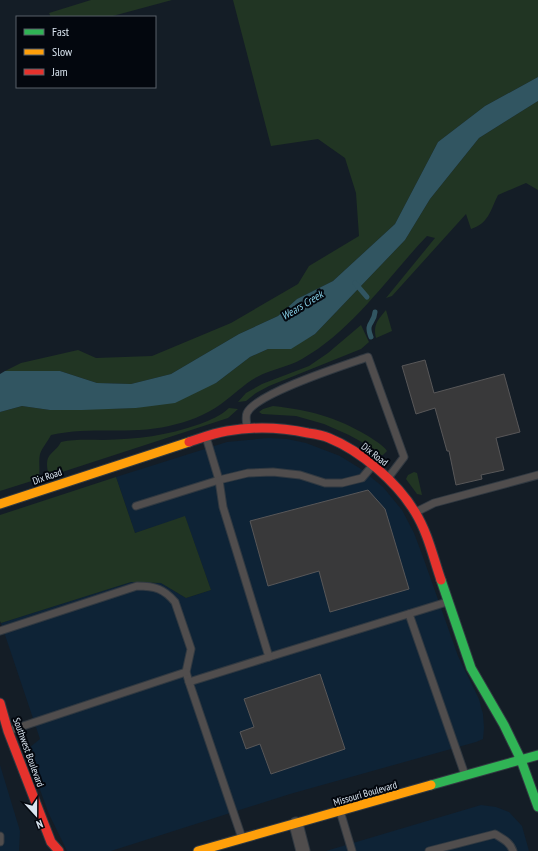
<svg xmlns="http://www.w3.org/2000/svg" width="538" height="851" viewBox="0 0 538 851" font-family="'PT Sans Narrow',sans-serif">
	<rect width="100%" height="100%" fill="#141d26"/>
	<!-- built -->
	<g fill="#0e2336">
		<polygon points="268,438 287,439 306,443 340,456 361,469 383,487 402,510 414,533 423,557 458,656 479,699 483,714 484,728 483,739 476,742 290,794 111,851 67,851 48,812 28,756 29,748 40,739 1,623 131,582 161,583 186,598 211,590 185,517 135,533 116,477 227,442"/>
		<polygon points="0,765 20,831 19,851 0,851"/>
		<polygon points="481,805 496,807 509,812 522,826 529,851 326,851"/>
	</g>
	<!-- green -->
	<g fill="#213523">
		<polygon points="91,0 172,0 109,17 51,17 49,13"/>
		<polygon points="233,0 538,0 538,77 485,106 438,142 395,224 333,281 297,299 278,316 239,334 171,374 131,384 97,383 60,371 5,371 21,363 78,350 96,358 152,356 231,323 298,284 309,266 359,236 356,193 345,158 318,139 271,146"/>
		<path d="M 538,101 L 538,190 L 526,183 L 498,195 C 490,211 489,223 471,229 L 466,214 L 392,296 L 386,298 L 435,238 L 427,236 C 387,278 353,330 302,359 C 289,367 271,369 257,377 C 244,384 234,395 221,404 C 206,415 187,422 169,426 C 130,435 90,426 51,435 C 48,441 42,448 40,454 C 38,463 41,471 38,479 L 0,491 L 0,412 L 22,406 L 50,410 L 136,408 L 216,383 L 250,357 L 268,349 L 291,348 L 315,334 L 405,240 L 430,199 L 479,138 Z"/>
		<path d="M 386,310 L 392,331 L 376,338 C 373,324 378,320 386,310 Z"/>
		<polygon points="361,325 369,342 361,349 269,386 256,393 246,401 238,402 246,393 262,384 309,366 328,353"/>
		<path d="M 273,406 C 310,410 336,417 368,436 C 374,440 383,445 387,451 L 383,455 L 381,455 L 369,446 L 349,435 L 324,424 L 296,416 L 262,414 L 259,412 L 263,409 Z"/>
		<path d="M 229,408 L 238,409 L 228,418 L 53,475 L 48,472 C 44,452 54,455 61,442 C 75,439 89,440 103,440 C 138,439 166,436 200,424 C 210,420 221,416 229,408 Z"/>
		<polygon points="414,472 417,473 422,495 417,494 406,479 408,475"/>
		<polygon points="116,477 135,533 185,516 211,590 186,598 161,583 131,582 1,623 0,621 0,515"/>
	</g>
	<!-- water -->
	<polygon fill="#315561" points="538,77 538,101 479,138 430,199 405,240 315,334 291,349 268,349 250,357 216,383 175,403 136,408 82,410 50,410 22,406 0,412 0,374 5,371 60,371 97,383 131,384 171,374 239,334 278,316 297,299 333,281 395,224 438,142 485,106"/>
	<g fill="none" stroke-linecap="round" stroke-linejoin="round">
		<!-- stream -->
		<g stroke="#315561" stroke-width="5">
			<polyline points="355,283 367,297"/>
			<path d="M 371,337 C 365,322 374,325 375,312"/>
		</g>
	</g>
	<!-- building -->
	<g fill="#39393a" stroke="#585758">
		<polygon points="425,360 434,393 504,374 520,432 496,438 504,470 481,475 482,479 456,485 449,451 447,451 435,408 416,414 402,366"/>
		<polygon points="368,490 385,509 409,589 330,612 319,571 268,586 250,521"/>
		<polygon points="320,674 345,749 271,774 260,744 246,749 240,732 254,727 244,699"/>
	</g>
	<g fill="none" stroke-linecap="round" stroke-linejoin="round">
		<!-- lane casing -->
		<g stroke="#313941" stroke-width="9">
			<g id="lane">
				<path d="M 247,428 C 247,423 245,417 247,413 C 256,393 345,365 368,357 L 404,457 L 388,478"/>
				<polyline points="206,437 219,480 223,507 269,657 447,602"/>
				<polyline points="136,506 219,480 248,473 273,472 300,475 325,483 342,483 362,478 373,465"/>
				<polyline points="416,512 434,503 538,475"/>
				<polyline points="409,614 465,775"/>
				<path d="M 0,631 L 137,586 C 155,586 164,589 175,602 L 191,649 L 186,672 L 189,682 L 242,838"/>
				<polyline points="189,682 269,657"/>
				<polyline points="8,731 186,672"/>
				<polyline points="340,811 352,851"/>
				<polyline points="0,836 0,842"/>
				<path d="M 429,851 L 495,834 C 503,839 510,842 513,851"/>
			</g>
		</g>
		<!-- street casing -->
		<g stroke="#313941" stroke-width="15">
			<polyline id="street" points="296,824 303,851"/>
		</g>
		<!-- fast casing -->
		<g stroke="#313941" stroke-width="11">
			<g id="fast">
				<polyline points="441,580 471,668 504,725 521,760 538,807"/>
				<polyline points="431,785 538,755"/>
			</g>
		</g>
		<!-- slow casing -->
		<g stroke="#313941" stroke-width="11">
			<g id="slow">
				<polyline points="0,504 189,442"/>
				<polyline points="198,851 431,785"/>
			</g>
		</g>
		<!-- jam casing -->
		<g stroke="#313941" stroke-width="11">
			<g id="jam">
				<path d="M 189,442 C 201,438 214,433 227,431 C 256,426 280,427 308,433 C 315,434 322,435 329,438 C 361,451 397,482 415,512 C 428,533 433,557 441,580"/>
				<polyline points="0,703 8,731 51,842 59,851"/>
			</g>
		</g>
		<!-- lane -->
		<use href="#lane" stroke="#504d4d" stroke-width="7"/>
		<!-- street -->
		<use href="#street" stroke="#504d4d" stroke-width="13"/>
		<!-- fast -->
		<use href="#fast" stroke="#30b455" stroke-width="9"/>
		<!-- slow -->
		<use href="#slow" stroke="#ff9f0a" stroke-width="9"/>
		<!-- jam -->
		<use href="#jam" stroke="#e5322d" stroke-width="9"/>
	</g>
	<g text-anchor="middle" stroke-width="4" stroke-linejoin="round" paint-order="stroke">
		<!-- street labels -->
		<g font-size="10" fill="#dae5f0" stroke="#03070e">
			<text transform="translate(375 454) rotate(38)" y="4">Dix Road</text>
			<text transform="translate(47 476) rotate(-19)" y="4">Dix Road</text>
			<text transform="translate(29 752) rotate(70)" y="4">Southwest Boulevard</text>
			<text transform="translate(365 793) rotate(-16)" y="4">Missouri Boulevard</text>
		</g>
		<!-- water labels -->
		<g font-size="11" font-style="italic" fill="#86cde4" stroke="#03070e">
			<text transform="translate(302 305) rotate(-31)" y="4">Wears Creek</text>
		</g>
	</g>
	<!-- legend -->
	<rect x="16" y="16" width="140" height="72" fill="#03070e" stroke="#596068"/>
	<rect x="24" y="29" width="20" height="6" fill="#30b455" stroke="#596068"/>
	<text x="52" y="36" font-size="12" fill="#dae5f0">Fast</text>
	<rect x="24" y="49" width="20" height="6" fill="#ff9f0a" stroke="#596068"/>
	<text x="52" y="56" font-size="12" fill="#dae5f0">Slow</text>
	<rect x="24" y="69" width="20" height="6" fill="#e5322d" stroke="#596068"/>
	<text x="52" y="76" font-size="12" fill="#dae5f0">Jam</text>
	<!-- north arrow -->
	<g transform="translate(36 815) rotate(159)" stroke="#03070e" stroke-width="3" paint-order="stroke">
	<path d="M0-3L7 15L0 10L-7 15Z" fill="#dae5f0"/>
	<text y="-6" font-size="11" font-weight="bold" text-anchor="middle" fill="#dae5f0">N</text>
	</g>
</svg>
